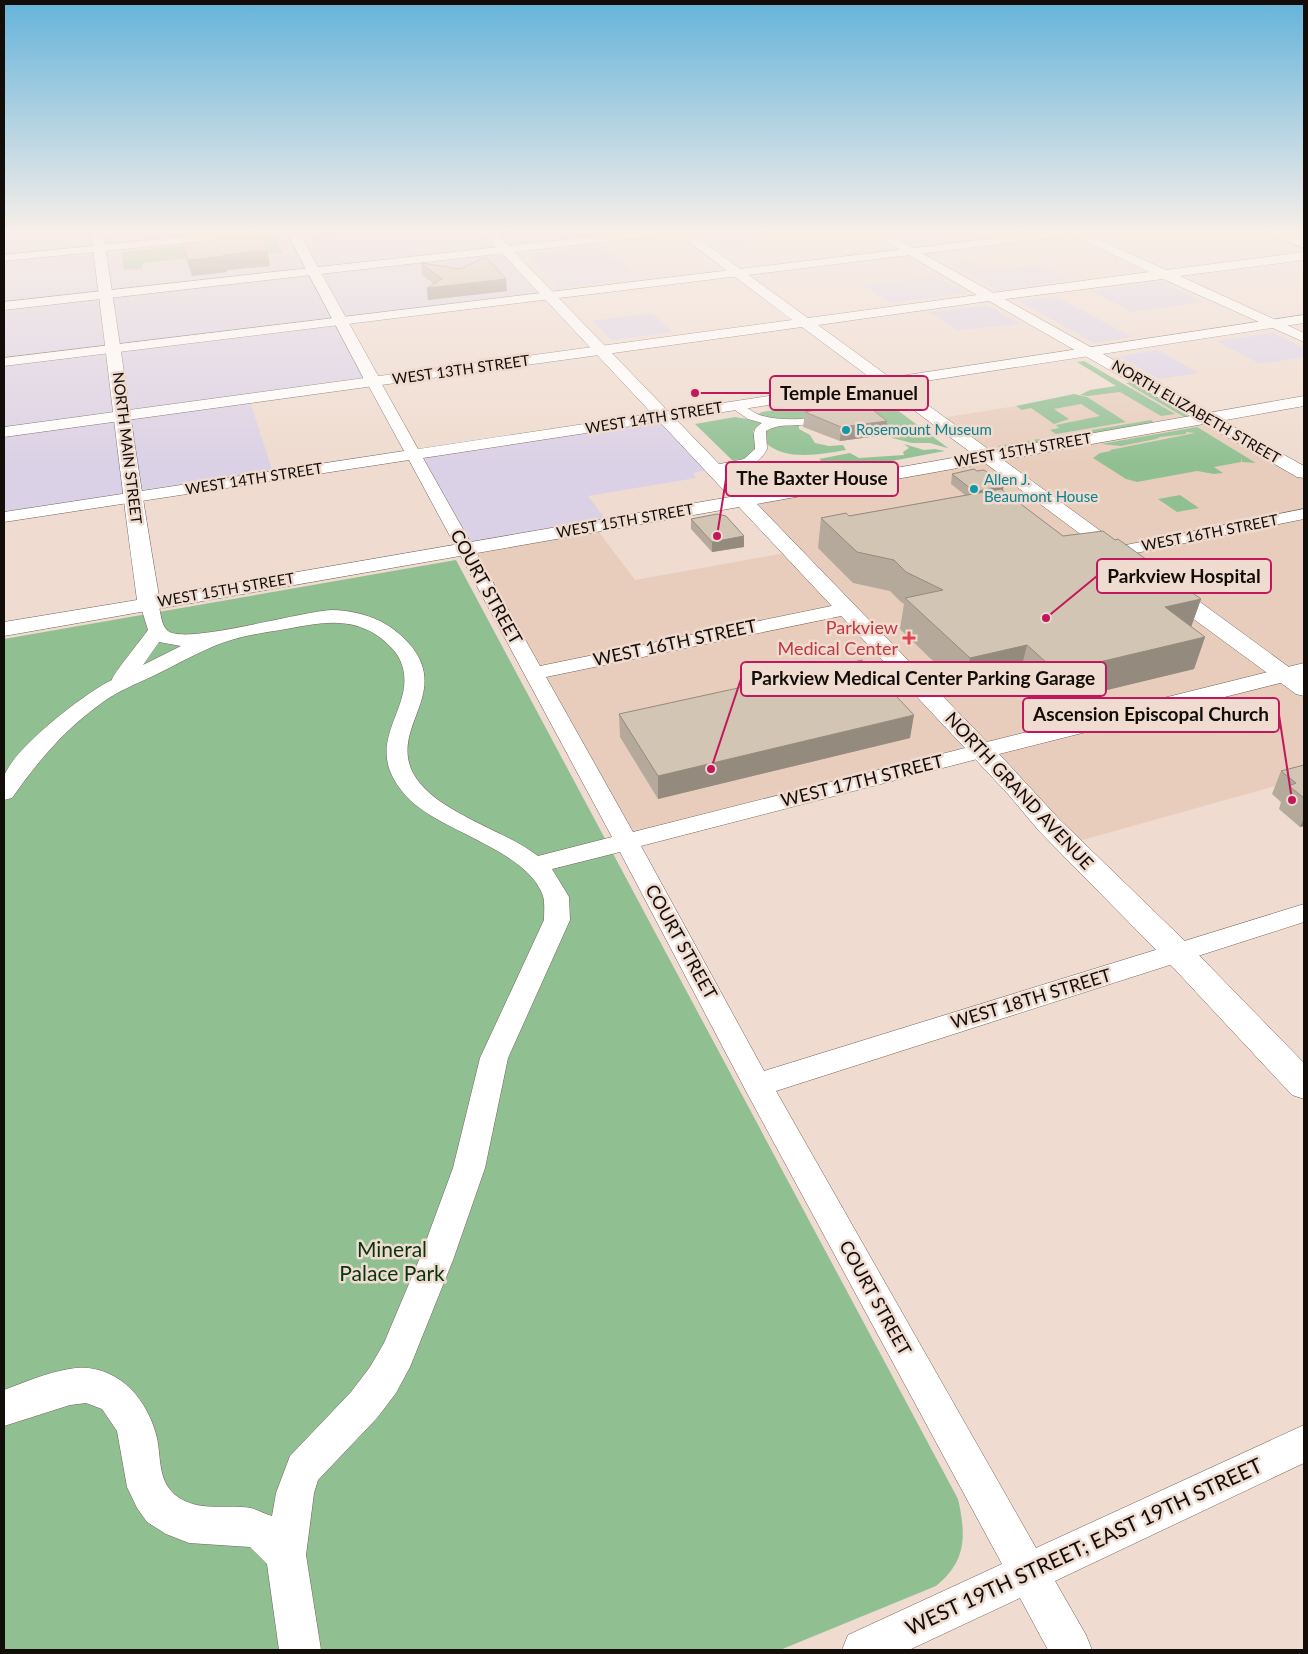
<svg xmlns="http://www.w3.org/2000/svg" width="1308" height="1654" viewBox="0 0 1308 1654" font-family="Lato,sans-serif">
	<rect width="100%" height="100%" fill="#efdbcf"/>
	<!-- commercial -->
	<g fill="#dbd1e6">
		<polygon points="4,233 655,233 506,250 547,295 341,320 373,381 249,398 274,476 4,518"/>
		<polygon points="701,233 740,233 758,246 724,250"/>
		<polygon points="896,233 937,233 952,241 917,245"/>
		<polygon points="599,244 637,278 560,288 526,253"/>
		<polygon points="969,262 985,270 1036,264 1069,280 998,290 952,264"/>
		<polygon points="935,276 965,293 891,303 863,285"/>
		<polygon points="1161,281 1204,302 1132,312 1091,291"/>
		<polygon points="1055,296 1132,337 1094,343 1019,301"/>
		<polygon points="987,305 1020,324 958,330 928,312"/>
		<polygon points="652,313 673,332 612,340 592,321"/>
		<polygon points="1272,333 1304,348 1304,357 1260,364 1216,341"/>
		<polygon points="1158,350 1199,373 1159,379 1118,356"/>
		<polygon points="664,417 714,469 693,473 696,478 588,496 609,524 465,550 413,455"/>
	</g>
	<!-- built -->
	<polygon fill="#e8cdbc" points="1149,385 1304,473 1304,670 1285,675 1304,689 1304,778 1068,844 981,751 625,841 465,550 595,527 635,580 791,552 744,500 986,457 935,419"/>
	<!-- green -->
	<g fill="#90c092">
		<polygon points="275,236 283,253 267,255 214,243"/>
		<polygon points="187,245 192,258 143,263 142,269 124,270 121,252"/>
		<polygon points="1084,361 1175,414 1161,416 1120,392 1088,396 1080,395 1090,390 1116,386 1077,362"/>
		<polygon points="1132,382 1187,415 1188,417 1184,417 1126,383"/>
		<polygon points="1074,394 1087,397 1126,422 1056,434 1050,430 1059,428 1056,425 1100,416 1081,404 1054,409 1069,419 1054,424 1031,408 1022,410 1016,406"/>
		<path d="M 863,396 L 869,398 C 829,421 798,422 754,416 L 762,412 Z"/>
		<polygon points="884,400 948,448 947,448 930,443 912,443 892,438 890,432 866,406"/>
		<path d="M 735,417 L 766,422 L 753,431 L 757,449 C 748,459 744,459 732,460 L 695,424 Z"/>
		<polygon points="1151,420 1155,424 1002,449 998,446"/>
		<path d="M 799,424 L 799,429 L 810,435 L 815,443 L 829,446 L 843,445 L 846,450 C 821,454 785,462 765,442 L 766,430 L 772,426 Z"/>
		<polygon points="1197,427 1256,463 1242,462 1242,458 1241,462 1214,467 1223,473 1214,474 1197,471 1137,482 1126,479 1093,458 1100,453 1111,451 1110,450 1195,433 1186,432 1186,434 1160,437 1156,439 1121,446 1101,444"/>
		<polygon points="904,444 924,450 935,449 945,451 833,472 819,459 850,453 859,458 904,455 903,452 909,448"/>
		<polygon points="1180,495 1199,508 1177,512 1158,499"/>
		<path d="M 456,560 L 958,1499 C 966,1535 967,1561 936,1586 L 780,1650 L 4,1650 L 4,639 Z"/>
	</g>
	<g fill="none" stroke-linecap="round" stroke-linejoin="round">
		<!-- pedestrian casing -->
		<g stroke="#736257" stroke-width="1">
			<path id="pedestrian" d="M 886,379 L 891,382 C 874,415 834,422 800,425 C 786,426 779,424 766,431 L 767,449 C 758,469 733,469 714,473 L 708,469 L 710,466 L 744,459 L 755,449 C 755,437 750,430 762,423 L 748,419 L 732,408 L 732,404 C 743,401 752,414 763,416 C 794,424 846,417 871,396 C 876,391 879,385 882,380 Z"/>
		</g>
		<!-- minor casing -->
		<g stroke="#736257" stroke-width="1">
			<g id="minor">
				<polygon points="220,233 259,233 254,236 4,261 4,255"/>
				<polygon points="625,233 660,233 655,236 4,310 4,302"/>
				<polygon points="1038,233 1071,233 1066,236 4,366 4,358"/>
				<polygon points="1268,233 1283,233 1304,241 1304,248"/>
				<path d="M 1304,315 L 1304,323 L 423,458 L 540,666 L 846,603 L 853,605 L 855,609 L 853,613 L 846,615 L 546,677 L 633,832 L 981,744 L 989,746 L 992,751 L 989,756 L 641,846 L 764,1071 L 1304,904 L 1304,922 L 776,1091 L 1036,1548 L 1304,1425 L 1304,1463 L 1055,1581 L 1086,1635 L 1092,1650 L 1048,1650 L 1020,1598 L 909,1650 L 842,1650 L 848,1635 L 1002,1564 L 747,1093 L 620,852 L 552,869 L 569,897 L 570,920 L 508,1058 L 485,1168 L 453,1260 L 410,1367 L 396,1393 L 377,1418 L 318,1480 L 314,1493 L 306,1555 L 321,1650 L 279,1650 L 267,1564 L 250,1547 L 189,1543 L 166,1534 L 147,1522 L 137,1508 L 127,1487 L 117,1431 L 102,1409 L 86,1403 L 70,1405 L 4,1426 L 4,1390 C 25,1382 46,1373 69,1369 C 114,1361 147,1396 157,1438 C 161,1458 158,1479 174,1494 C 196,1513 225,1504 251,1508 C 258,1510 265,1514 272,1516 L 276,1493 L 290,1456 L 351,1392 L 370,1367 L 384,1343 L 419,1260 L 453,1168 L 480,1058 L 544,920 C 544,913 545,903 543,896 C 529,852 444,832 411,801 C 350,741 426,707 398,656 C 393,648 385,641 378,636 C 347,615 315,624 281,630 C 261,633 241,636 222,643 C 198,652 176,665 153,676 C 136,684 118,691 103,702 C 65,729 38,761 12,798 L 4,800 C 4,793 2,784 4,777 C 11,750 86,692 112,680 C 112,675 142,639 148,630 L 140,604 L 142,600 L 156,600 C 162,609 159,623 168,631 C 186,645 301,611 332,610 C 348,610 365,614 380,621 C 392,627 403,636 412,647 C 449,695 390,728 413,773 C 434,812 503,829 538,856 L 612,837 L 409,460 L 4,522 L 4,512 L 404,451 L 366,381 L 373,377 L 380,381 L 418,449 ZM 159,642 L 181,646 L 143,665 Z"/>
				<polygon points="1304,509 1304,519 1116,557 1110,556 1107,552 1110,548 1116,547"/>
			</g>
		</g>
		<!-- tertiary casing -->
		<g stroke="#736257" stroke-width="1">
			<g id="tertiary">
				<path d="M 91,233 L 103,233 C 122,354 138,475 159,596 L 730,497 L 483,233 L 496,233 L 748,494 L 1304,396 L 1304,406 L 757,504 L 987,742 L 1304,663 L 1304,677 L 999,754 L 1059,819 L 1189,945 L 1304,1063 L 1304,1099 L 1292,1095 L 1167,961 L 1039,831 L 1008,794 L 739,507 L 4,636 L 4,622 L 137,600 C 120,478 107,355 91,233 Z"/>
				<polygon points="287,233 299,233 381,381 379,384 373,386 365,381"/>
				<polygon points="1068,233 1085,233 1166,270 1304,252 1304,260 1180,276 1304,333 1304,342 1163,279 991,301 986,300 984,297 986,294 991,293 1149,272"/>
			</g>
		</g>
		<!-- secondary casing -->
		<g stroke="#736257" stroke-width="1">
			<g id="secondary">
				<polygon points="677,233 691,233 808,318 977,295 871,233 886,233 1304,466 1304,478 1297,477 989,301 818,325 1128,551 1131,555 1128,559 1121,561 1114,559 802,327 4,437 4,427 792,320"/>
				<polygon points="1166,582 1174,583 1304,678 1304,696 1296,694 1158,593 1155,588 1158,583"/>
			</g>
		</g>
		<!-- pedestrian -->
		<use href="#pedestrian" fill="#fff" fill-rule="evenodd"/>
		<!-- minor -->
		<use href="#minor" fill="#fff" fill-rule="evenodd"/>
		<!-- tertiary -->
		<use href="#tertiary" fill="#fff" fill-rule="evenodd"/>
		<!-- secondary -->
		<use href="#secondary" fill="#fff" fill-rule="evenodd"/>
	</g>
	<!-- wall -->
	<g fill="#b5a99b">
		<polygon points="217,233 259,233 267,250 270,266 227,270 227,272 192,276 186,259 182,244 219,239"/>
		<polygon points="421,263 507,291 428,300 427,288 434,284 422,275"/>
		<polygon points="805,412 885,435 840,441 803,427"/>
		<polygon points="952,474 1003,491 1063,536 1201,599 1191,627 1205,637 1194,669 1049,704 1019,677 963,690 900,629 904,604 901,602 890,591 853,583 818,548 821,518 849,516 965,495 951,484"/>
		<polygon points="691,519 744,536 744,547 712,552 691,529"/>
		<polygon points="619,714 910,738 658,799 620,737"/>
		<polygon points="1304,765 1304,826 1300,827 1279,809 1281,802 1272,794 1281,771"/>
	</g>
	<!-- shaded-wall -->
	<g fill="#948a7e">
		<polygon points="314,233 332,233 333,236 315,238"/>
		<polygon points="267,250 270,266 227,270 227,272 192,276 188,260 223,255"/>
		<polygon points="506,279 507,291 428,300 427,288"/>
		<polygon points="887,421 885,435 840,441 841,427"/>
		<polygon points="1004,485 1002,495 973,502 975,492"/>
		<polygon points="744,536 744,547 712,552 712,542"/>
		<polygon points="1201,599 1190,630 1165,607"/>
		<polygon points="1205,637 1194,669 1049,704 1057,672"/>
		<polygon points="1027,645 1019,677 963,690 970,658"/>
		<polygon points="914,715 910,738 658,799 658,776"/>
		<polygon points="1304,818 1304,826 1300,827"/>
	</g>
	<!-- building -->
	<g fill="#d3c5b4" stroke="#948a7e">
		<polygon points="218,233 259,233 267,250 223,255 224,256 188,260 182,244 220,239"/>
		<polygon points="486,257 506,279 427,288 442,279 421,263 460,269"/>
		<polygon points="853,403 869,407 887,421 841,427 805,412"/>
		<polygon points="974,469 977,471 984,470 1004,485 975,492 952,474"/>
		<polygon points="1001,489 1063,536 1103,531 1115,540 1118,539 1201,599 1165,607 1205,637 1057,672 1027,645 970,658 905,598 943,590 906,572 894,560 857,552 821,518 846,513 849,516"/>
		<polygon points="717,514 726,516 744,536 712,542 691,519"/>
		<polygon points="862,660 914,715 658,776 619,714 816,671"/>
		<polygon points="1304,765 1304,798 1289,786 1296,783 1281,771"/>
	</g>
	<!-- sky -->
	<linearGradient id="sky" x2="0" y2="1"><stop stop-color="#65b3da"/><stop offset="0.5" stop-color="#f8efe9"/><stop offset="1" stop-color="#f8efe9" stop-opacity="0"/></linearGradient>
	<rect width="1308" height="465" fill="url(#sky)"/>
	<!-- markers -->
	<g fill="#0f9aa8" stroke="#efdbcf" stroke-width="2">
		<circle cx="846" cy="430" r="5"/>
		<circle cx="974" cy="489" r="5"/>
	</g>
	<path fill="#e0444e" stroke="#efdbcf" stroke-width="2" d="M906.5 630.5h5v5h5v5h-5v5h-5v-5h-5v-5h5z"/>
	<g text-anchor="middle" stroke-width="5" stroke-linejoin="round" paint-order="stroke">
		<!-- far-street labels -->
		<g font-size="15" fill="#130d09" stroke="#efdbcf">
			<text transform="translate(461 370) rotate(-8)" y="5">WEST 13TH STREET</text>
			<text transform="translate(1196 412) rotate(30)" y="5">NORTH ELIZABETH STREET</text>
			<text transform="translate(654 418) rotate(-9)" y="5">WEST 14TH STREET</text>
			<text transform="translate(127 448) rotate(83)" y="5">NORTH MAIN STREET</text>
			<text transform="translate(1023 450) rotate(-10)" y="5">WEST 15TH STREET</text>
			<text transform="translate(254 479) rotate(-9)" y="5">WEST 14TH STREET</text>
			<text transform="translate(625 521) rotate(-10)" y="5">WEST 15TH STREET</text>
			<text transform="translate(1210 533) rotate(-11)" y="5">WEST 16TH STREET</text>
			<text transform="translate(226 590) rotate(-10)" y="5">WEST 15TH STREET</text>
		</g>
		<!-- far-culture labels -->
		<g font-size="15" fill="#0d838f" stroke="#efdbcf" text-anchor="start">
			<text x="856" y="435">Rosemount Museum</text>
			<text x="984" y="485">Allen J.<tspan x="984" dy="17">Beaumont House</tspan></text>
		</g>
		<!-- street labels -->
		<g font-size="18" fill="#130d09" stroke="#efdbcf">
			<text transform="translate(486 587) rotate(61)" y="6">COURT STREET</text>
			<text transform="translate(675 643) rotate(-12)" y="6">WEST 16TH STREET</text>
			<text transform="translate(862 781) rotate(-14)" y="6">WEST 17TH STREET</text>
			<text transform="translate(1019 791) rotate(47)" y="6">NORTH GRAND AVENUE</text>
			<text transform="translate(681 942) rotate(61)" y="6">COURT STREET</text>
			<text transform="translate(1031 999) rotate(-17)" y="6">WEST 18TH STREET</text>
			<text transform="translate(875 1298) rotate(61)" y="6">COURT STREET</text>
		</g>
		<!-- health labels -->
		<g font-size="18" fill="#be3a42" stroke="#efdbcf" text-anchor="end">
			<text x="898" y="634">Parkview<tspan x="898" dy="21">Medical Center</tspan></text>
		</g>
		<!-- near-park labels -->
		<g font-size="21" fill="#06340e" stroke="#efdbcf">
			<text x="392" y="1257">Mineral<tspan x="392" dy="24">Palace Park</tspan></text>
		</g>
		<!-- near-street labels -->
		<g font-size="21" fill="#130d09" stroke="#efdbcf">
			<text transform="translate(1084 1547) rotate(-25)" y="7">WEST 19TH STREET; EAST 19TH STREET</text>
		</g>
	</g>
	<!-- callouts -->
	<path fill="none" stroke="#c2185b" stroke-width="2" d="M695 393L770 393M717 536L726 479M1046 618L1097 576M711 769L741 679M1292 800L1279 715"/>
	<g fill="#c2185b" stroke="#efdbcf" stroke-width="2">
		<circle cx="695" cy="393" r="5"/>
		<circle cx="717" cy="536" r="5"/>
		<circle cx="1046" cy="618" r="5"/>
		<circle cx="711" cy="769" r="5"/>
		<circle cx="1292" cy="800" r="5"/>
	</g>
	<g fill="#efdbcf" stroke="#c2185b" stroke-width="2">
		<rect x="770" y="376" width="158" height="34" rx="5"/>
		<rect x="726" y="462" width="172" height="34" rx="5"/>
		<rect x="1097" y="559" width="174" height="34" rx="5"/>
		<rect x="741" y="662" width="365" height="34" rx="5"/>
		<rect x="1023" y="698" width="256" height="34" rx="5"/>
	</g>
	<g font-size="19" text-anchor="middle" font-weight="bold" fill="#130d09">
		<text x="849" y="400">Temple Emanuel</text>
		<text x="812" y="485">The Baxter House</text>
		<text x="1184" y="583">Parkview Hospital</text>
		<text x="923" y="685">Parkview Medical Center Parking Garage</text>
		<text x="1151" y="721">Ascension Episcopal Church</text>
	</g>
	<!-- border -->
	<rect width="1308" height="1654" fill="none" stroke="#130d09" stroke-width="10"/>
</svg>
